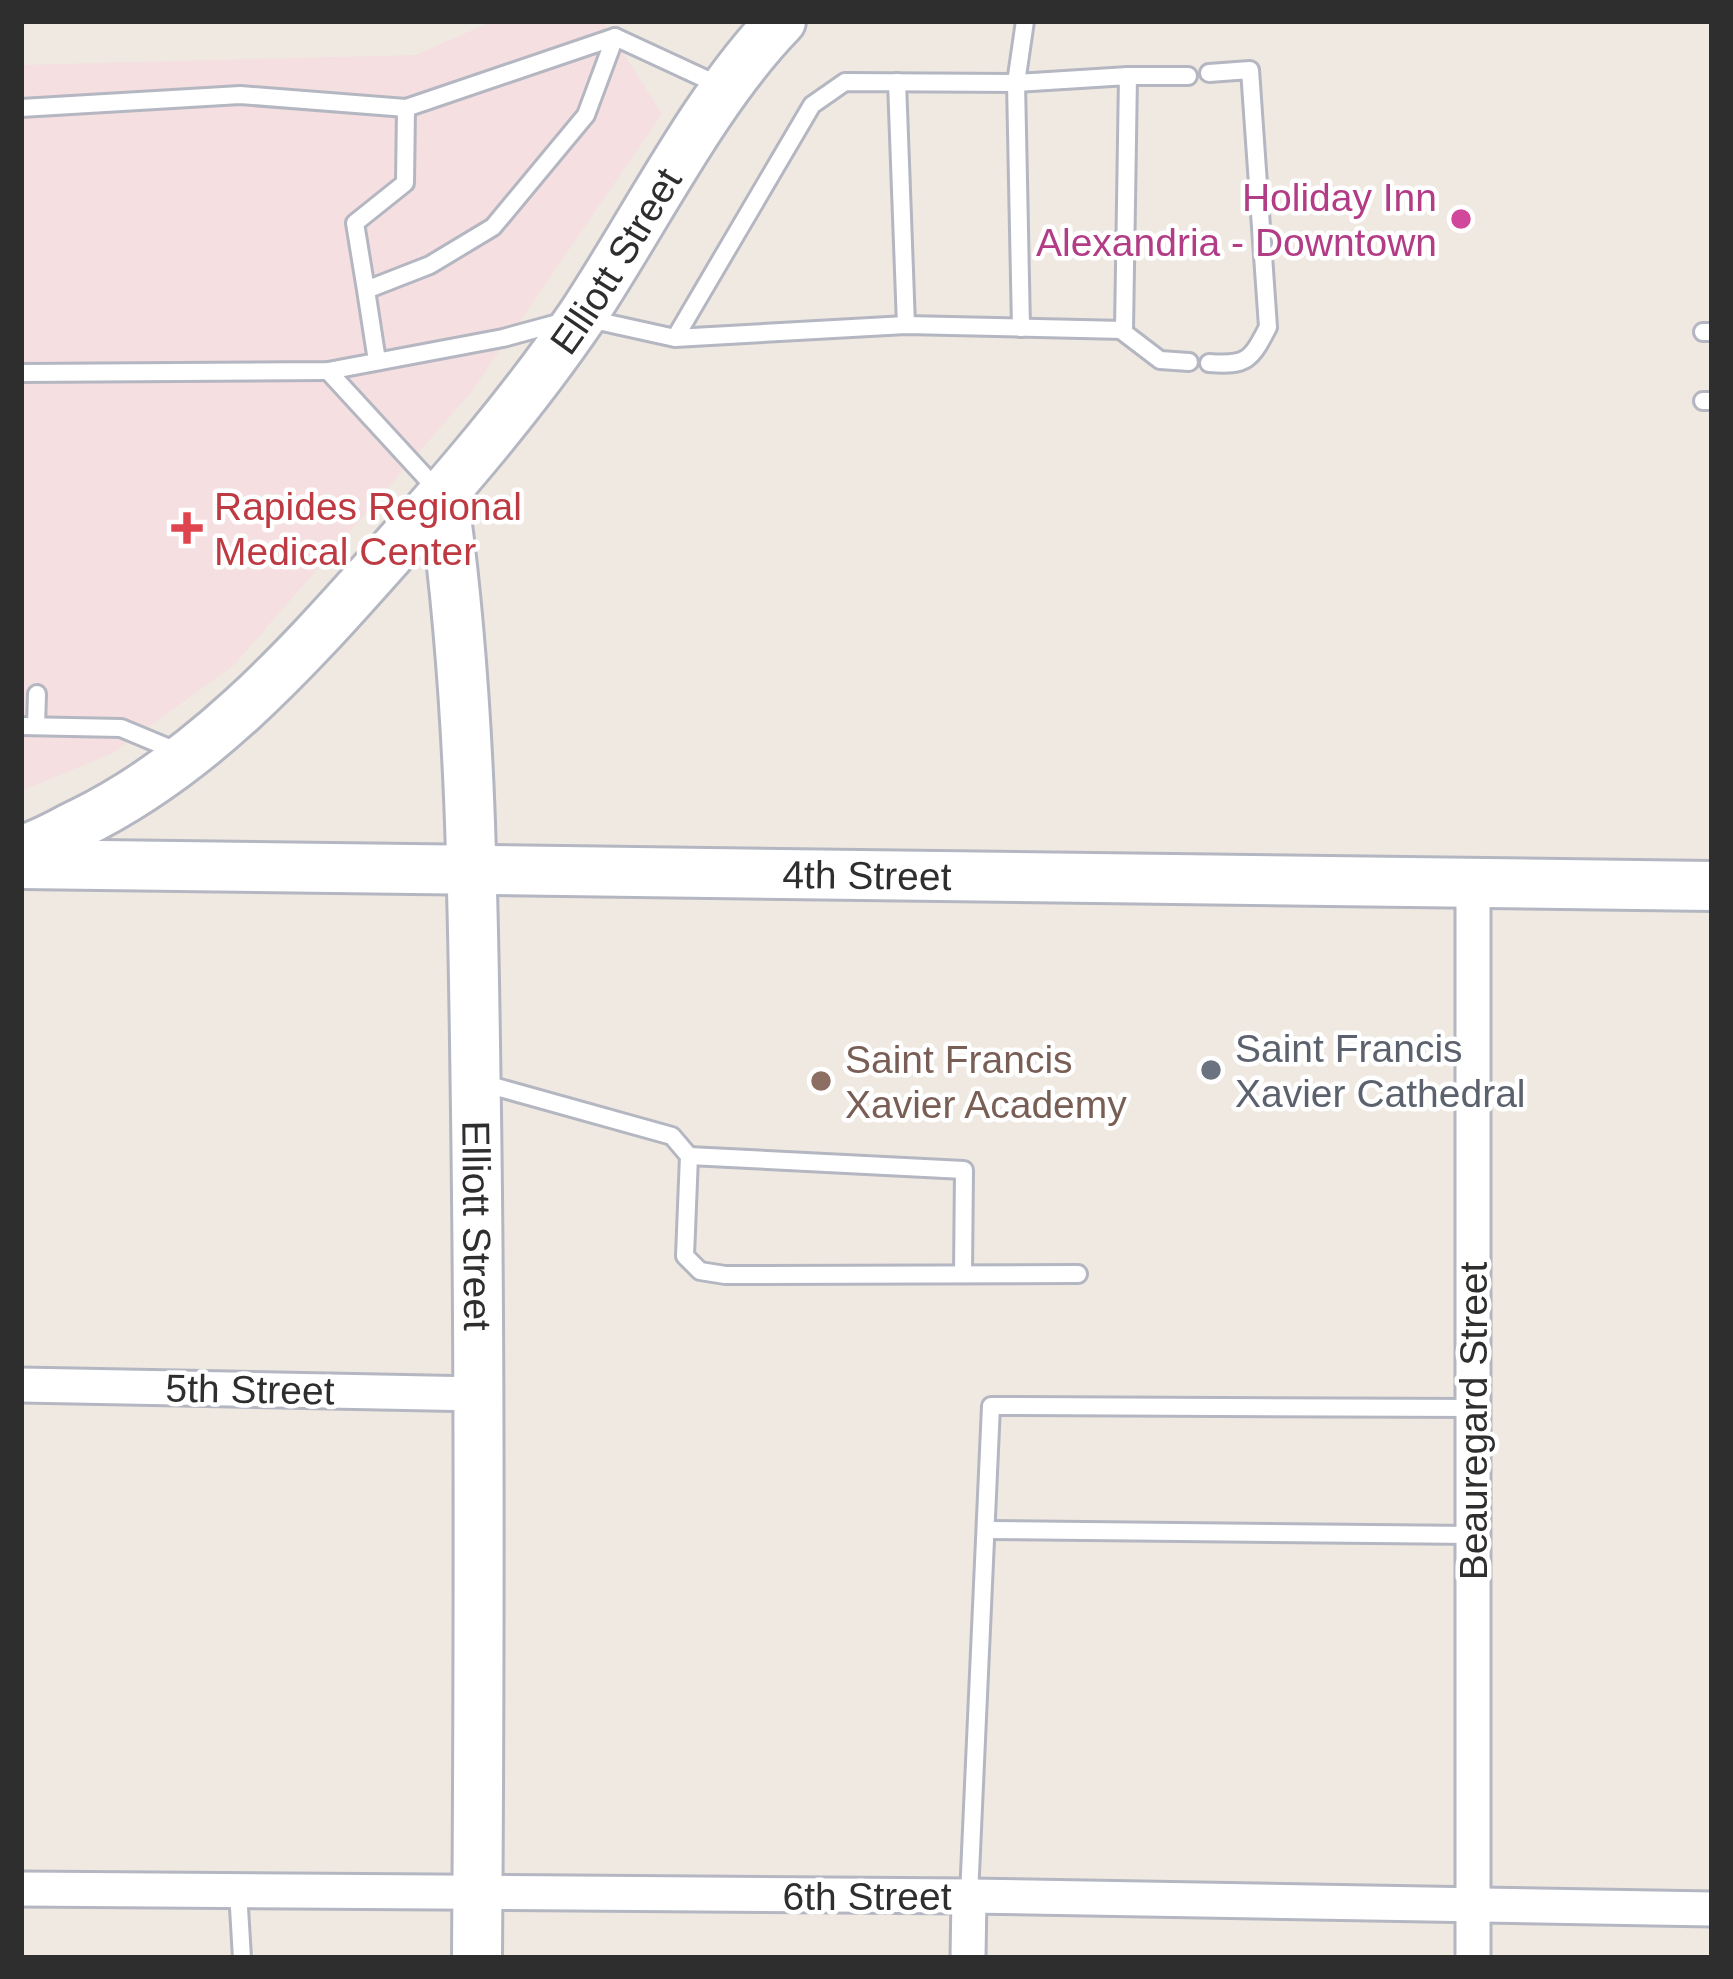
<svg xmlns="http://www.w3.org/2000/svg" width="1733" height="1979" viewBox="0 0 1733 1979" font-family="Arial,sans-serif">
	<rect width="100%" height="100%" fill="#efe9e1"/>
	<!-- medical -->
	<polygon fill="#f5dfe0" points="493,21 603,21 662,114 472,391 234,665 113,753 21,791 21,65 416,55"/>
	<g fill="none" stroke-linecap="round" stroke-linejoin="round">
		<!-- service casing -->
		<g stroke="#b4b7c1" stroke-width="22">
			<g id="service">
				<polyline points="615,37 723,87"/>
				<polyline points="1128,76 1188,76"/>
				<polyline points="897,82 906,325"/>
				<polyline points="21,108 240,95 406,108"/>
				<polyline points="366,290 355,223 405,183 406,108 615,37 586,115 493,227 430,265 366,290 377,361"/>
				<polyline points="1021,328 1016,83 1025,21"/>
				<polyline points="1122,331 1160,360 1189,362"/>
				<polyline points="1703,332 1712,332"/>
				<path d="M 1209,363 C 1247,366 1251,360 1268,327 L 1250,70 L 1209,73"/>
				<polyline points="328,371 441,494"/>
				<polyline points="21,373 328,371 503,338 580,317 675,338 906,325 1124,330 1128,76 1016,83 845,82 812,105 675,338"/>
				<polyline points="1703,401 1712,401"/>
				<polyline points="21,726 121,728 181,753"/>
				<polyline points="36,726 37,694"/>
				<polyline points="482,1083 672,1136 689,1156 685,1256 700,1271 725,1275 1078,1274"/>
				<polyline points="689,1156 964,1170 963,1274"/>
				<polyline points="988,1530 1474,1535"/>
				<polyline points="238,1891 242,1958"/>
				<polyline points="969,1896 991,1406 1473,1408"/>
			</g>
		</g>
		<!-- minor casing -->
		<g stroke="#b4b7c1" stroke-width="39">
			<g id="minor">
				<polyline points="1473,883 1473,1958"/>
				<polyline points="21,1385 480,1394"/>
				<polyline points="21,1889 969,1896 1712,1909"/>
				<polyline points="968,1958 969,1896"/>
			</g>
		</g>
		<!-- secondary casing -->
		<g stroke="#b4b7c1" stroke-width="54">
			<g id="secondary">
				<path id="s1" d="M 443,495 C 472,699 473,906 476,1112 C 480,1394 479,1676 477,1958"/>
				<path id="s2" d="M 21,850 C 41,845 60,833 79,824 C 200,765 293,663 381,564 C 452,485 522,404 582,316 C 644,223 704,100 781,21"/>
				<path id="s3" d="M 21,864 L 1712,886"/>
			</g>
		</g>
		<!-- service -->
		<use href="#service" stroke="#fff" stroke-width="16"/>
		<!-- minor -->
		<use href="#minor" stroke="#fff" stroke-width="33"/>
		<!-- secondary -->
		<use href="#secondary" stroke="#fff" stroke-width="48"/>
	</g>
	<!-- markers -->
	<circle fill="#d1479c" stroke="#fff" stroke-width="4.5" cx="1461" cy="219" r="12"/>
	<path fill="#e0444e" stroke="#fff" stroke-width="4.5" d="M181 510h12v12h12v12h-12v12h-12v-12h-12v-12h12z"/>
	<circle fill="#6b7280" stroke="#fff" stroke-width="4.5" cx="1211" cy="1070" r="12"/>
	<circle fill="#8d6e63" stroke="#fff" stroke-width="4.5" cx="821" cy="1081" r="12"/>
	<g text-anchor="middle" stroke-width="9" stroke-linejoin="round" paint-order="stroke">
		<!-- hotel labels -->
		<g font-size="39" fill="#b23c85" stroke="#fff" text-anchor="end">
			<text x="1437" y="211">Holiday Inn<tspan x="1437" dy="45">Alexandria - Downtown</tspan></text>
		</g>
		<!-- street labels -->
		<g font-size="39" fill="#2e2e2e" stroke="#fff">
			<text dy="14" stroke="none"><textPath href="#s2" startOffset="849">Elliott Street</textPath></text>
			<text dy="14" stroke="none"><textPath href="#s3" startOffset="846">4th Street</textPath></text>
			<text dy="14" stroke="none"><textPath href="#s1" startOffset="732">Elliott Street</textPath></text>
			<text transform="translate(250 1389) rotate(1)" y="14">5th Street</text>
			<text transform="translate(1473 1421) rotate(-90)" y="14">Beauregard Street</text>
			<text x="867" y="1910">6th Street</text>
		</g>
		<!-- health labels -->
		<g font-size="39" fill="#be3a42" stroke="#fff" text-anchor="start">
			<text x="214" y="520">Rapides Regional<tspan x="214" dy="45">Medical Center</tspan></text>
		</g>
		<!-- worship labels -->
		<g font-size="39" fill="#5b616d" stroke="#fff" text-anchor="start">
			<text x="1235" y="1062">Saint Francis<tspan x="1235" dy="45">Xavier Cathedral</tspan></text>
		</g>
		<!-- education labels -->
		<g font-size="39" fill="#785e54" stroke="#fff" text-anchor="start">
			<text x="845" y="1073">Saint Francis<tspan x="845" dy="45">Xavier Academy</tspan></text>
		</g>
	</g>
	<!-- border -->
	<rect width="1733" height="1979" fill="none" stroke="#2e2e2e" stroke-width="48"/>
</svg>
